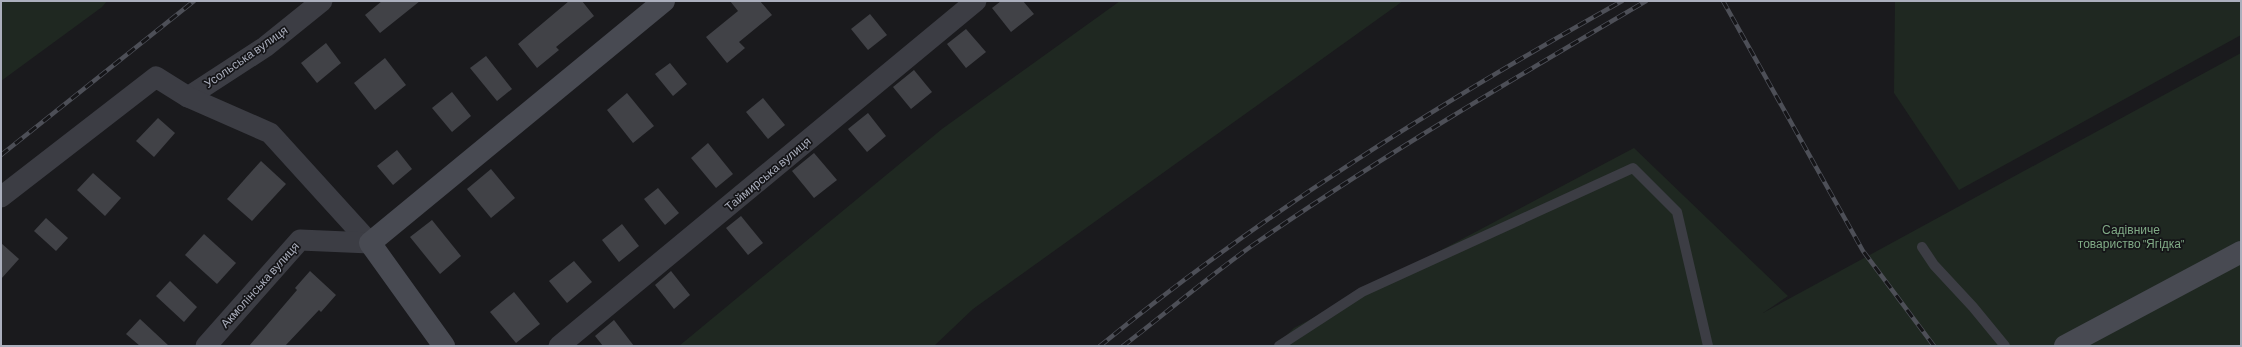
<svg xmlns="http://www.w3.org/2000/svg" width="2242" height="347" viewBox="0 0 2242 347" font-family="Barlow,sans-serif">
	<rect width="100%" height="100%" fill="#1a1a1d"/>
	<!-- green -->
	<g fill="#1f2821">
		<polygon points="1,1 107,1 102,7 1,81"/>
		<polygon points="1120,1 1403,1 973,309 934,346 679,346 942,129"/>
		<polygon points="1895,1 2241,1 2241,35 1959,190 1894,93"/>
		<polygon points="2241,53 2241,346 1276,346 1294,328 1634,148 1788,296 1763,313"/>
	</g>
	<!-- building -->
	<g fill="#414247">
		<polygon points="382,1 420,1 380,33 365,15"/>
		<polygon points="569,1 582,1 594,16 556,47 559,50 537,68 518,44"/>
		<polygon points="730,1 760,1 772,15 739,42 745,48 727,63 706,37 738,11"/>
		<polygon points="1001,1 1023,1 1034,14 1011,32 992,8"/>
		<polygon points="870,14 887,35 868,50 851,29"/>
		<polygon points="966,29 986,52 966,68 947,44"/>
		<polygon points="326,43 341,63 317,83 301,63"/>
		<polygon points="486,56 512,89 497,101 470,68"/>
		<polygon points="385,58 406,85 375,110 354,83"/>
		<polygon points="670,63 687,84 673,96 655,74"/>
		<polygon points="914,70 932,92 911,109 893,87"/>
		<polygon points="452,92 471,116 452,132 432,108"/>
		<polygon points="627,93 654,126 633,143 607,110"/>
		<polygon points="763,98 785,125 768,139 746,112"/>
		<polygon points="868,113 886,136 867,152 848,129"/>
		<polygon points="158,118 175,133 154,157 136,141"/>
		<polygon points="708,143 733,174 716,188 691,158"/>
		<polygon points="397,150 412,169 393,185 377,166"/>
		<polygon points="814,153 837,180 814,198 792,171"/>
		<polygon points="261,161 286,184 252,221 227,199"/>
		<polygon points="491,169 515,198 491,218 467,189"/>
		<polygon points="93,173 121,198 105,216 77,190"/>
		<polygon points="658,188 679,213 665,225 644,199"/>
		<polygon points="741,216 763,243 748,255 726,228"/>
		<polygon points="46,218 68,238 56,251 34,231"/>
		<polygon points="432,220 461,256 440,274 410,237"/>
		<polygon points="622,224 639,246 619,262 602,240"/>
		<polygon points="204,234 236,263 217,284 185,255"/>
		<polygon points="1,243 19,259 1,279"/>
		<polygon points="574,261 592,282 567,303 549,281"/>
		<polygon points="310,271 336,295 321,312 319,310 285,346 249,346 297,290 295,288"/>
		<polygon points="671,271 690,295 674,309 655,285"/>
		<polygon points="170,281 197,307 184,322 156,296"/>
		<polygon points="514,292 540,324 516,343 490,312"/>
		<polygon points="140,319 169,346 140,346 126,334"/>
		<polygon points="614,320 634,346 603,346 595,336"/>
	</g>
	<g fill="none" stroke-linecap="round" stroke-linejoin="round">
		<!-- lane -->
		<g stroke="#3c3d44" stroke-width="10">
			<polyline points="1922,247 1934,265 1973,307 2005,346"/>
			<polyline points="1279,346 1362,292 1633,168 1677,212 1708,346"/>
		</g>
		<!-- street -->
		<g stroke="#3c3d44" stroke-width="21">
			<polyline points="188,97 265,47 322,1"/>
			<polyline points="1,197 156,77 188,97 270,133 370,243"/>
			<polyline points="206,346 300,240 370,243"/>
			<polyline points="559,346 976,1"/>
		</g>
		<!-- secondary -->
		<g stroke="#484a52" stroke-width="22">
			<polyline points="444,346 370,243 664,1"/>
			<polyline points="2065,346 2241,252"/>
		</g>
		<!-- rail casing -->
		<g stroke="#4d4f57" stroke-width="4.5">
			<g id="rail">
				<polyline points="1723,1 1863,251 1934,346"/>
				<polyline points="1,155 194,1"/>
				<path d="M 1100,346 C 1262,213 1440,103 1622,1"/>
				<path d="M 1123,346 C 1166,313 1208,277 1253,245 C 1380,157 1513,79 1646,1"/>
			</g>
		</g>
		<!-- rail -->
		<use href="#rail" stroke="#151518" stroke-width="3" stroke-dasharray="9" stroke-linecap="butt"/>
	</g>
	<g text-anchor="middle" stroke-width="3.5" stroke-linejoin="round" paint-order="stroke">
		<!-- street labels -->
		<g font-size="12" fill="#abafbd" stroke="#151518">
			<text transform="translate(246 57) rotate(-35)" y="4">Усольська вулиця</text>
			<text transform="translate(768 174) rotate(-40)" y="4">Таймирська вулиця</text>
			<text transform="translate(260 285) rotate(-48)" y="4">Акмолiнська вулиця</text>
		</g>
		<!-- park labels -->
		<g font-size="12" fill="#80aa86" stroke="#151518">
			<text x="2131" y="234">Садівниче<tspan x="2131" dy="14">товариство "Ягідка"</tspan></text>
		</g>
	</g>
	<!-- border -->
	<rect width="2242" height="347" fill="none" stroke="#abafbd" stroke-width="4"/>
</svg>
